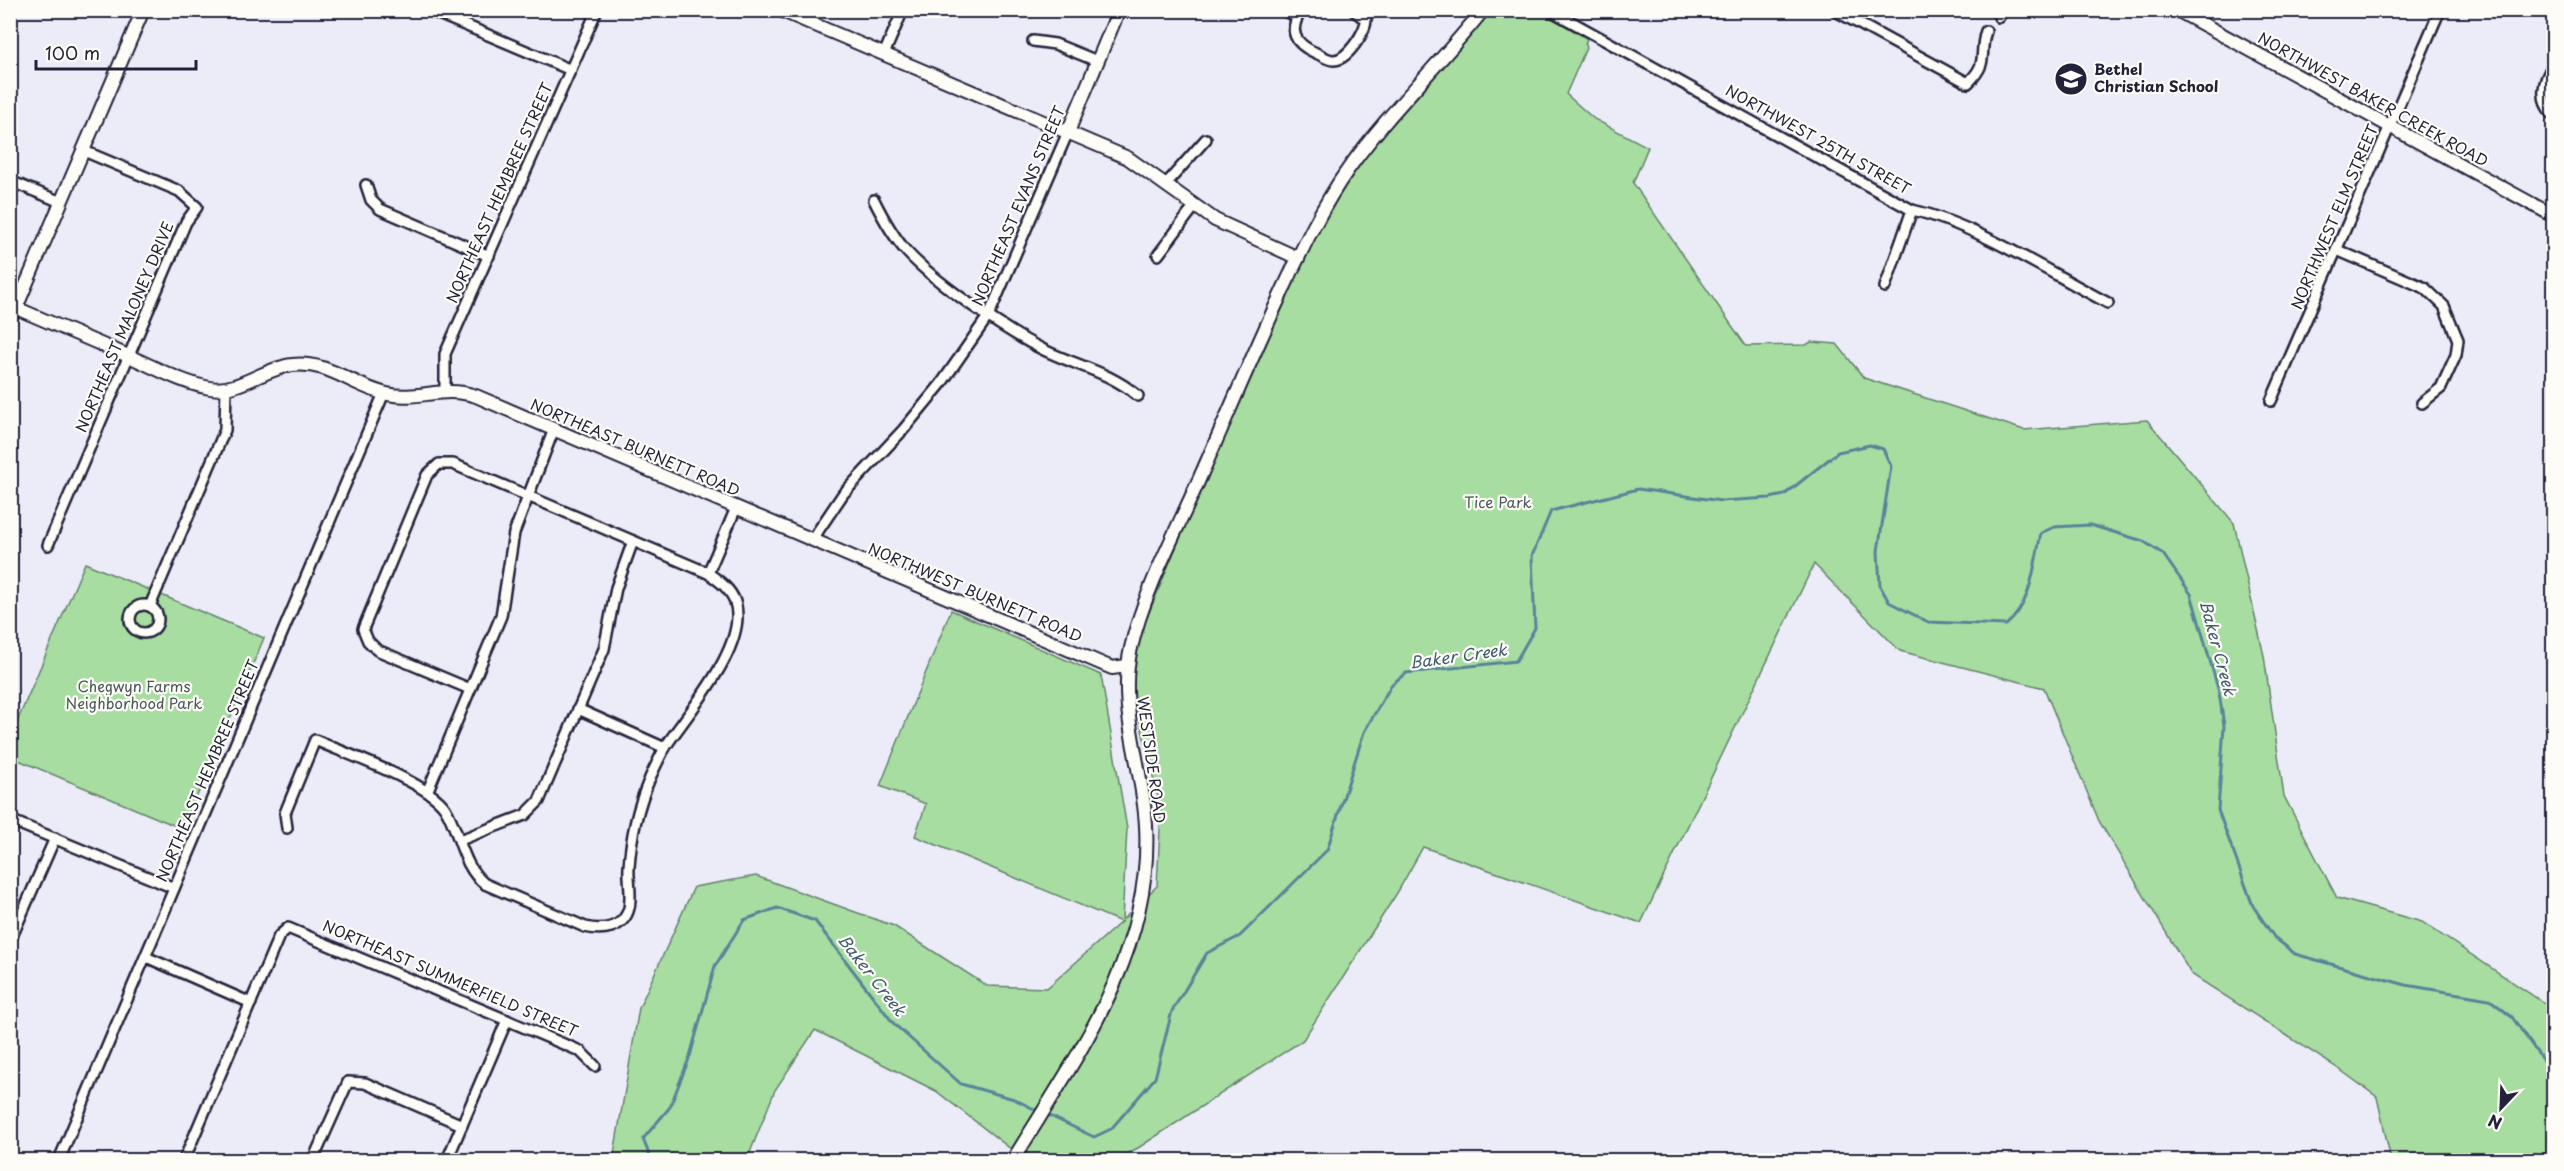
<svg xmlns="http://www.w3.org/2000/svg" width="2564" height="1171" viewBox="0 0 2564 1171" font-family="'Playpen Sans',sans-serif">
	<rect width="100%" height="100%" fill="#ececf8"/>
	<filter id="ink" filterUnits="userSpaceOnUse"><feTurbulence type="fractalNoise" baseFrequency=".0167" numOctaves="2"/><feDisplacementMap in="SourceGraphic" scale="12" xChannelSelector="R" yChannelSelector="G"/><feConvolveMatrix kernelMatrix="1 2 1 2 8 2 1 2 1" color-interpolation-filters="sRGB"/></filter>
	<g filter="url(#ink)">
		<!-- green -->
		<g fill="#a7dda0" stroke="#64806e" stroke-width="1.5">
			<polygon points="1480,11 1543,11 1587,39 1585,44 1587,46 1566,94 1594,119 1648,147 1633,183 1746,346 1806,345 1811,342 1837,344 1864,378 2024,430 2147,420 2234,523 2264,656 2284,796 2337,898 2422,922 2553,1009 2553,1160 2391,1160 2377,1097 2339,1069 2191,974 2099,821 2044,688 1900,651 1814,564 1641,923 1423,847 1397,893 1303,1040 1138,1148 1113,1160 1025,1160 936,1091 815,1030 775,1090 747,1160 613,1160 639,1008 694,887 756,876 894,926 987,986 1047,988 1121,922 915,836 926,804 880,786 951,610 1101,675 1127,829 1122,920 1157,886 1161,810 1127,666 1269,322 1350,166"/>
			<polygon points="85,563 264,638 183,829 11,757 11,736"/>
		</g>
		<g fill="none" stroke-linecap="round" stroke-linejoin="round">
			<!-- stream -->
			<g stroke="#57849a" stroke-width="3">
				<path d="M 1046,1114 L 1094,1137 L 1111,1129 L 1155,1078 L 1172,1011 L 1207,953 L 1240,936 L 1327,850 L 1364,732 L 1392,684 L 1406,673 L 1516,661 L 1535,628 L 1532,556 L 1551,511 L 1638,489 L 1721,501 L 1770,498 L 1784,495 L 1838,452 L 1870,445 L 1883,449 L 1891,466 L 1878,551 L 1880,586 L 1889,602 L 1928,622 L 2006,625 C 2032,604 2034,565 2041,533 L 2054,527 L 2090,525 L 2143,541 L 2163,554 L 2191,594 L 2219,692 L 2224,726 L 2218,810 L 2253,906 L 2274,937 L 2295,954 L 2406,985 L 2489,999 L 2512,1017 L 2546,1065 L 2554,1071"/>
				<polyline points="657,1160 650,1157 643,1139 670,1107 690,1056 715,966 744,920 777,908 815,921 894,1024 961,1084 1014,1099 1040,1112"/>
			</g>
			<!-- street casing -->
			<g stroke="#22223b" stroke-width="14">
				<g id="street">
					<polyline points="429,10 571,70"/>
					<polyline points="1282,10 1297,17"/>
					<path d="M 1302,10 C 1287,31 1295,44 1316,53 C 1321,55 1328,60 1333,60 C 1347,61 1366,31 1366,20 L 1353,10"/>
					<path d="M 1550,10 L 1912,210 C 1973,223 2052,274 2108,303"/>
					<path d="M 1834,10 L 1968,83 C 1990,61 1978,56 1986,31"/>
					<polyline points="1999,17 2002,10"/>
					<polyline points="1033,41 1055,44 1097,61"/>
					<polyline points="884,54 903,10"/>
					<path d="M 2554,64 C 2543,80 2538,100 2554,116"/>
					<polyline points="10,181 61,202"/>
					<polyline points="1166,184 1206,139"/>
					<polyline points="366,185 371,200 380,209 489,256"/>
					<path d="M 874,200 C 883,218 892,235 906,251 C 934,282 1006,331 1044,350 C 1077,366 1110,372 1138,396"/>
					<polyline points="2337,250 2425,288 2444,306 2458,340 2456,355 2441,388 2422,403"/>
					<polyline points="1158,255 1194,207"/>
					<polyline points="1885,287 1912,210"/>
					<polyline points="10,306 16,308 10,321"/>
					<polyline points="445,391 445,354 597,10"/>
					<polyline points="2271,401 2440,10"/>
					<polyline points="812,540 843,494 903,430 941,384 989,315 1068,132"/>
					<polyline points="48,545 186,222 197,207 179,191 84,151"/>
					<polyline points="708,573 736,508"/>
					<circle cx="144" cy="619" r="14"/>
					<polyline points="150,606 225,430 226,388"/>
					<polyline points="578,709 665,748"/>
					<polyline points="428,790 501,616 514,533 554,429"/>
					<polyline points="10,820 174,888"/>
					<path d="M 287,828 L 285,813 L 315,740 C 346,754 428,782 445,808 C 460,832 462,867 485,884 L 585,927 C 602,931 624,929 629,908 C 632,896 628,879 629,867 C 631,836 638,806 650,778 C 655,767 660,756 666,746 C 689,711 749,645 735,602 C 731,589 718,580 708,573 L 453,464 L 439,464 L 427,475 L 363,629 L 368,641 L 377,650 L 470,689"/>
					<polyline points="460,840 525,815 539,801 604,649 616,588 633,541"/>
					<polyline points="10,941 55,838"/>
					<polyline points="146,957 251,1003"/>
					<polyline points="59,1160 384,393"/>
					<polyline points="184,1160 279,936 288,928 580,1051 595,1066"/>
					<polyline points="313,1160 348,1082 365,1083 462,1125"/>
					<polyline points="447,1160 507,1020"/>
				</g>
			</g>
			<!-- secondary casing -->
			<g stroke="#22223b" stroke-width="16">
				<g id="secondary">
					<path d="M 143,10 L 16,308 C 55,325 94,341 133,358 C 158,369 183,383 210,388 C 238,393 264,368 292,365 C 327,360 354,387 387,394 C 419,401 442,385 476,396 L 1112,668 L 1127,666"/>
					<polyline points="780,10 1128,158 1215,220 1298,258"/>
					<polyline points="2177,10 2554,216"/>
					<polyline points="1068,132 1119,10"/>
					<path d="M 1013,1160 C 1076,1057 1153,953 1146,826 C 1143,765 1117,709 1131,648 C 1144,590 1178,529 1201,475 C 1228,414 1254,352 1282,292 C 1302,249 1322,206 1349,168 C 1389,112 1440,64 1483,10"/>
				</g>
			</g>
			<!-- street -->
			<use href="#street" stroke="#fdfcf7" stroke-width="9"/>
			<!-- secondary -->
			<use href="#secondary" stroke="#fdfcf7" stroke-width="12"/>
		</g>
	</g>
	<!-- icons -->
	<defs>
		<g id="school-disc" transform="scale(1.725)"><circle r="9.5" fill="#22223b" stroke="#fdfcf7"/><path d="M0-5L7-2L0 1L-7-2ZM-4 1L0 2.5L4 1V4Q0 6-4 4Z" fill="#fff"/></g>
	</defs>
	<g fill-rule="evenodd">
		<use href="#school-disc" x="2071" y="79"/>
	</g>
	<g text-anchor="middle" stroke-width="4.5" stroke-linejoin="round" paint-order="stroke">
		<!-- poi labels -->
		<g font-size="15" font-weight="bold" fill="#22223b" stroke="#fdfcf7" text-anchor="start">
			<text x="2094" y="75">Bethel<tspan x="2094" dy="17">Christian School</tspan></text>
		</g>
		<!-- street labels -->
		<g font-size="15" fill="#22223b" stroke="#fdfcf7">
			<text transform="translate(2373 100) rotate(29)" y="5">NORTHWEST BAKER CREEK ROAD</text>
			<text transform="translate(1818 140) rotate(29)" y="5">NORTHWEST 25TH STREET</text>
			<text transform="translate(500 193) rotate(-66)" y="5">NORTHEAST HEMBREE STREET</text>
			<text transform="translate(1019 206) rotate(-67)" y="5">NORTHEAST EVANS STREET</text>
			<text transform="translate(2335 217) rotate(-67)" y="5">NORTHWEST ELM STREET</text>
			<text transform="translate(125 327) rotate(-67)" y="5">NORTHEAST MALONEY DRIVE</text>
			<text transform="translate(635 448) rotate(23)" y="5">NORTHEAST BURNETT ROAD</text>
			<text transform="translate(975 593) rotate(23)" y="5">NORTHWEST BURNETT ROAD</text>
			<text transform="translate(1151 760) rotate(82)" y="5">WESTSIDE ROAD</text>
			<text transform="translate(208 771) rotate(-67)" y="5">NORTHEAST HEMBREE STREET</text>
			<text transform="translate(450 979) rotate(23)" y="5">NORTHEAST SUMMERFIELD STREET</text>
		</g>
		<!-- park labels -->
		<g font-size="15" fill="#4a5a59" stroke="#fdfcf7">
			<text x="1498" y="508">Tice Park</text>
			<text x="134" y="692">Chegwyn Farms<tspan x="134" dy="17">Neighborhood Park</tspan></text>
		</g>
		<!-- water labels -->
		<g font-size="16" font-style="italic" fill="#415b72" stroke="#fdfcf7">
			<text transform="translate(2218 648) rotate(75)" y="6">Baker Creek</text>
			<text transform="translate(1458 656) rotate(-8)" y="6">Baker Creek</text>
			<text transform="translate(872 975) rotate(52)" y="6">Baker Creek</text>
		</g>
	</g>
	<!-- margin -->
	<rect width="2564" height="1171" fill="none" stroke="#fdfcf7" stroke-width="36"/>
	<rect x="18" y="18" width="2528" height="1135" fill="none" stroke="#22223b" stroke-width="2" filter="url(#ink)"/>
	<!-- north arrow -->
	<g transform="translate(2501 1108) rotate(203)" stroke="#fdfcf7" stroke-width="4.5" paint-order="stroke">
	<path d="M0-4.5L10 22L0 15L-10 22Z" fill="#22223b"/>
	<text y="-9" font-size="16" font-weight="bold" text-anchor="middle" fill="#22223b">N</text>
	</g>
	<!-- scale -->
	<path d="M36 60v9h160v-9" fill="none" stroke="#22223b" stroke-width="3"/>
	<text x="45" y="60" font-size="18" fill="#22223b" stroke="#fdfcf7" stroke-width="4.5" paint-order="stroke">100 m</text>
</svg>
